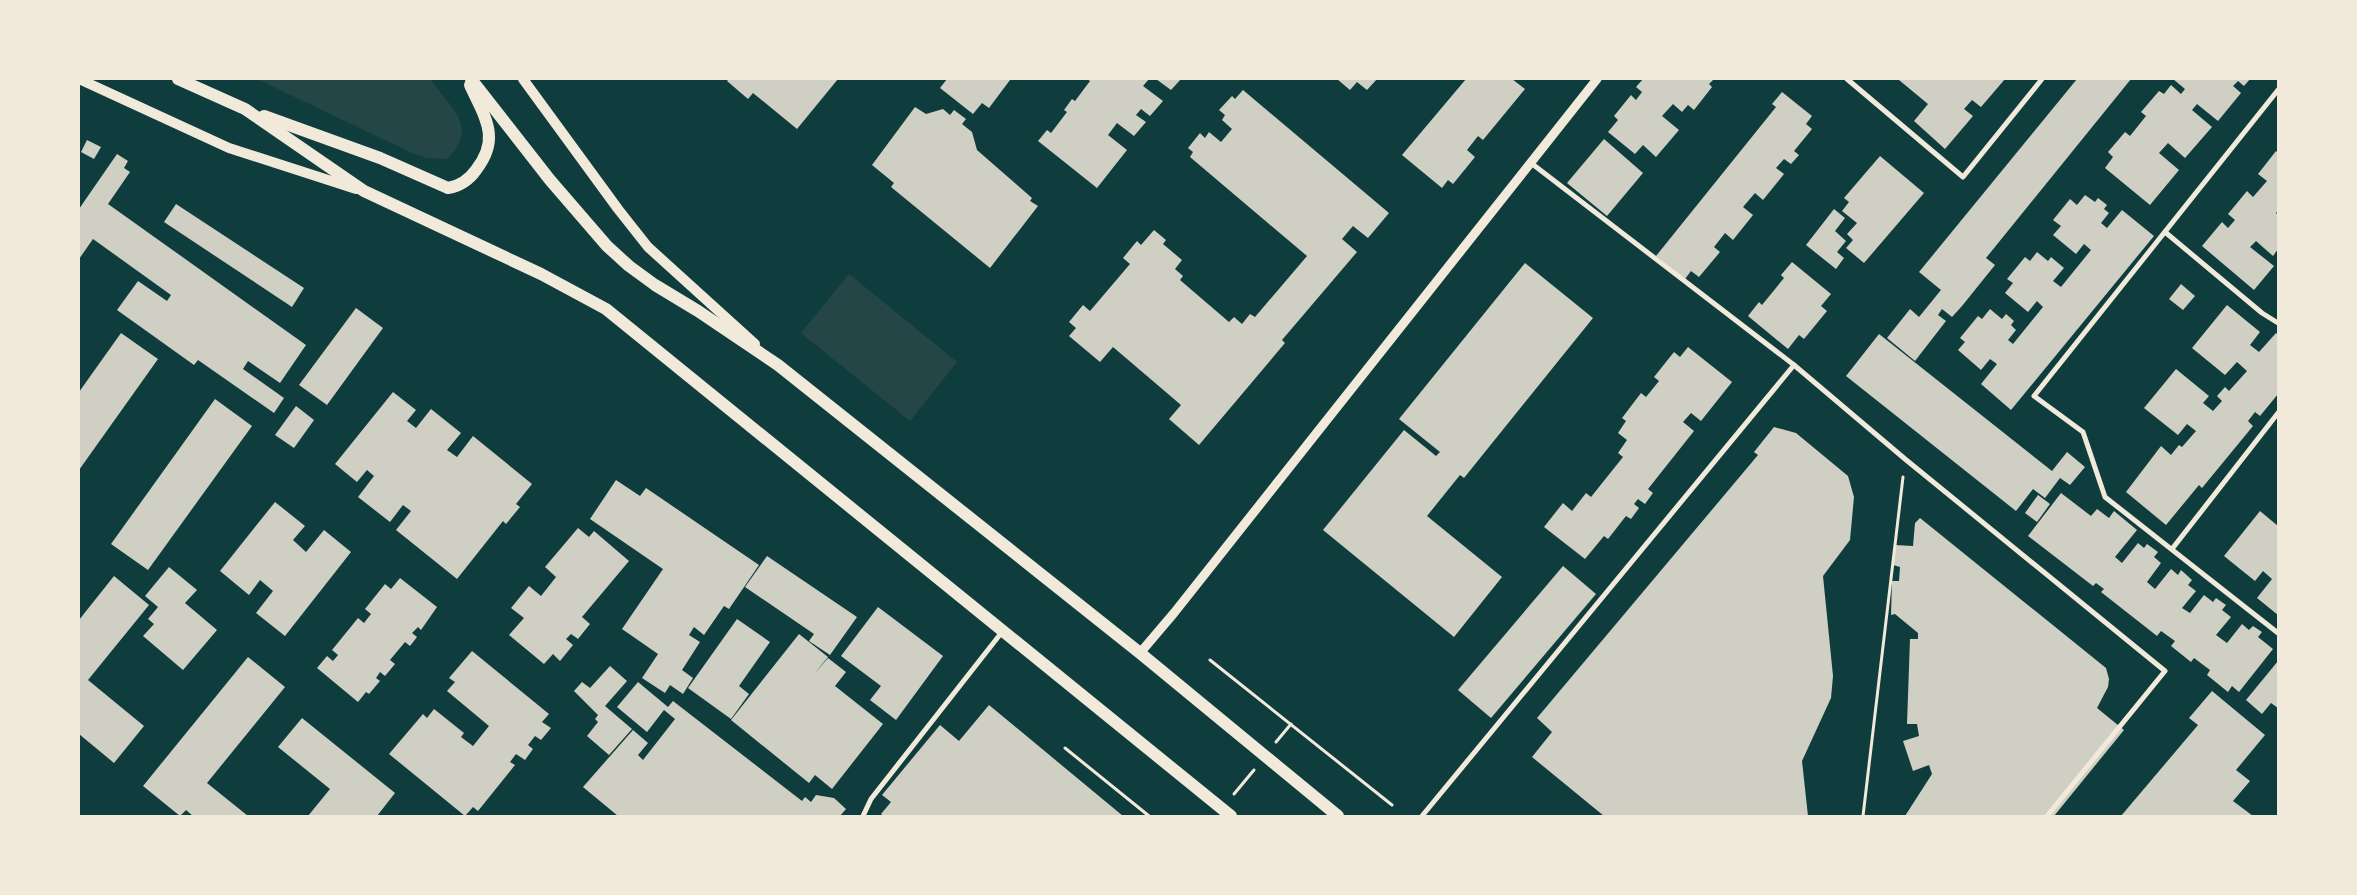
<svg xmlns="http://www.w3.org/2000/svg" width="2357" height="895" viewBox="0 0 2357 895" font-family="'Varela Round',sans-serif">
	<rect width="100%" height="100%" fill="#0f3d3e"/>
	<!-- green -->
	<g fill="#244646">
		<path d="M 257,79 L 430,79 C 449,106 481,128 447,159 L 427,158 L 412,153 Z"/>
		<polygon points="849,274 957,362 910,421 801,333"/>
	</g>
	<!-- building -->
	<g fill="#cfcfc3">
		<polygon points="729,79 838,79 797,129 753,93 748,99 727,81"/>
		<polygon points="947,79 1008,79 1010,80 989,108 982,103 973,114 940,88"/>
		<polygon points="1087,79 1149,79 1143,86 1163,101 1150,116 1141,109 1136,115 1146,122 1134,136 1117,123 1108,135 1127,150 1097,188 1038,141 1047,130 1051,133 1067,112 1064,110 1072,99 1075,101 1090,81"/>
		<polygon points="1156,79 1181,79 1171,90"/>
		<polygon points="1337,79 1377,79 1367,90 1357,82 1350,90"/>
		<polygon points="1466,79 1512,79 1525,89 1483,140 1478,136 1467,150 1475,157 1453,184 1448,180 1442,188 1402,155"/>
		<polygon points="1643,79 1714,79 1709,84 1712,87 1694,110 1688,105 1682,112 1673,104 1662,116 1679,130 1656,157 1643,145 1635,154 1608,132 1618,120 1614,116 1631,95 1636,100 1642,92 1636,87"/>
		<polygon points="1900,79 2005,79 1981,107 1972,100 1964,109 1973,116 1945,149 1914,121 1928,104 1899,80"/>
		<polygon points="2077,79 2131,79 1986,258 1995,265 1962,306 1952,317 1942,309 1938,315 1946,321 1915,361 1887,338 1910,309 1919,317 1941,290 1919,272"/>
		<polygon points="2173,79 2250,79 2244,86 2238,81 2233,86 2241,93 2218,121 2197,104 2192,110 2212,127 2185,158 2168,143 2159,153 2179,170 2150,205 2105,168 2113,157 2108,152 2125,132 2130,136 2146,116 2141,112 2159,91 2164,94 2171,85 2181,94 2185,89"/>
		<polygon points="1243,90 1389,213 1368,238 1353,226 1342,239 1357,252 1282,340 1285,343 1199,445 1169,419 1181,405 1113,347 1100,362 1069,336 1076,328 1069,322 1083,305 1090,311 1130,264 1123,258 1137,241 1141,245 1154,230 1166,240 1163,244 1182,260 1175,269 1183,276 1180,280 1229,322 1234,317 1242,324 1250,314 1255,317 1307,256 1190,157 1193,152 1188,148 1200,133 1205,138 1209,132 1221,142 1232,129 1222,120 1225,115 1219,110 1232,96 1235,99"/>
		<polygon points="1782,92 1812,116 1806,124 1812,129 1794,151 1799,155 1791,164 1784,159 1776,168 1784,174 1763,200 1755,193 1743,207 1753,215 1733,240 1725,233 1714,247 1720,252 1699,277 1691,271 1685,279 1656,256 1776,107 1772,104"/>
		<polygon points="915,107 926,114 943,109 950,115 954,110 966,119 962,124 972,132 977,150 1032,198 1030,201 1038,206 990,268 891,187 894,183 872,165"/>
		<polygon points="1604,139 1643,173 1607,216 1567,183"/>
		<polygon points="87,140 101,147 94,159 81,152"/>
		<polygon points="2276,151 2278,153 2278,211 2276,213 2278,215 2278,249 2273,256 2256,241 2250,247 2274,266 2254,290 2202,246 2222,222 2228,228 2235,220 2228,214 2247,191 2253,197 2267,181 2258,174"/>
		<polygon points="117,154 128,161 124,168 130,172 108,204 306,345 280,383 248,361 243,369 284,398 274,413 198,360 194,365 117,310 138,281 167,301 171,295 93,239 79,259 79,209"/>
		<polygon points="1880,156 1924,193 1864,263 1846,248 1853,240 1847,234 1857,223 1842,211 1849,202 1844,198"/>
		<polygon points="2085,195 2095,202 2098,198 2107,205 2104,209 2109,213 2101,223 2107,228 2122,210 2154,236 2011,410 1981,384 1997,364 1990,359 1981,370 1958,350 1965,342 1960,338 1978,316 1982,319 1990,309 2002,319 2006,314 2014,321 2011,325 2016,330 2008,340 2013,344 2043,307 2037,301 2028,312 2005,293 2013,283 2007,279 2025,257 2030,261 2037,252 2048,261 2051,257 2064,268 2053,281 2061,287 2091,250 2084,244 2076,254 2053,235 2061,226 2053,220 2070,199 2077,205"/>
		<polygon points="176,204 304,288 292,307 164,222"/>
		<polygon points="1834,209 1845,218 1835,231 1846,241 1837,252 1844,258 1836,269 1806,245"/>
		<polygon points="1792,262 1831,294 1821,306 1827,311 1804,339 1799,335 1788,349 1748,316 1759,302 1762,305 1784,278 1781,275"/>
		<polygon points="1525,263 1593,318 1464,478 1460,475 1427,516 1502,577 1454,637 1323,530 1404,430 1436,456 1440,452 1399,419"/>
		<polygon points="2181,284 2195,296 2183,310 2169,299"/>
		<polygon points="2227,305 2260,332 2250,345 2259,352 2276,333 2278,335 2278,394 2260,416 2255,412 2248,421 2253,426 2202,488 2199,485 2166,525 2126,492 2161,446 2171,455 2179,445 2182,447 2196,431 2187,424 2178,435 2144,408 2176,369 2209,396 2203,403 2213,411 2222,401 2217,396 2225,387 2229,391 2247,371 2237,362 2225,375 2192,348"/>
		<polygon points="356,308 383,328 327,405 299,385"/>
		<polygon points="121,333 158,359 79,470 79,392"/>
		<polygon points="1879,334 2052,471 2067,452 2085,467 2070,485 2060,478 2045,498 2033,489 2016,511 1846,376"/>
		<polygon points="1688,347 1732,382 1701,421 1691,413 1683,422 1694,431 1648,489 1653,493 1645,504 1638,499 1634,504 1639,508 1631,519 1626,516 1608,539 1604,536 1585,559 1544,527 1563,503 1572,511 1586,493 1591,497 1623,457 1618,453 1627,440 1618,433 1626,421 1622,418 1641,393 1646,397 1659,381 1654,377 1674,352 1680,357"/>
		<polygon points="393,392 416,410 407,421 416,428 431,409 461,433 447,450 457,457 473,436 532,484 516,504 520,507 506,524 503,521 457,579 396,530 411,511 403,505 390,522 358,497 374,476 367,470 357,482 335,464"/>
		<polygon points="215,399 252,426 148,570 111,544"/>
		<polygon points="296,406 314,420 294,448 275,435"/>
		<polygon points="1774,427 1796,433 1848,476 1854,497 1850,540 1823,576 1833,676 1831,698 1802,761 1808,816 1604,816 1532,757 1552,732 1537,718 1758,455 1754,452"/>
		<polygon points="616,480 640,496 646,488 759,565 729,609 724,606 704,635 694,627 689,635 700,642 682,670 693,678 683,694 670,685 665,693 642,678 658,654 622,629 663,569 590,519"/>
		<polygon points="2061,493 2091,516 2097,509 2109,518 2114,511 2137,530 2115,557 2122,563 2138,543 2144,548 2147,544 2158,552 2154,557 2161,563 2147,582 2155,589 2171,569 2178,575 2181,570 2192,580 2188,585 2196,591 2182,608 2190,613 2204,595 2213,602 2216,598 2226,605 2222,610 2231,617 2216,635 2227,643 2242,624 2249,630 2253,626 2262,632 2258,637 2273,649 2239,692 2232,686 2228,692 2207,675 2210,670 2194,658 2191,662 2171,646 2175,641 2161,631 2157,636 2101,592 2104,589 2096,583 2093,586 2028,536"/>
		<polygon points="2038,495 2050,504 2037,522 2025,513"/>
		<polygon points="275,502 305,526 293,540 306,552 324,530 351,552 285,636 256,613 273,591 260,580 249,595 220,571"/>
		<polygon points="2260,511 2278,526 2278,615 2257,598 2272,579 2263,571 2255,581 2224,556"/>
		<polygon points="1920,518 2106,668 2109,679 2108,687 2097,708 2124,730 2054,816 1905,816 1932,774 1929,765 1913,771 1903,741 1919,736 1917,724 1907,724 1910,639 1918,639 1918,633 1895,614 1891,615 1892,581 1899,581 1900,567 1893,565 1895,545 1913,546 1915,523"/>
		<polygon points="578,528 589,537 594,531 629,561 582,617 590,624 578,639 571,634 566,639 573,645 560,661 553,654 544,664 509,635 524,618 511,608 529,586 541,596 556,577 545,567"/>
		<polygon points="767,556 857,617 830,655 809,641 814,634 745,587"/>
		<polygon points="1563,566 1596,594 1491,718 1458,690"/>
		<polygon points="169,567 197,590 185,603 217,630 183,670 143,636 154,624 148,619 158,607 145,596"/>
		<polygon points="114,576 149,605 88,680 144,726 114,763 79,734 79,620"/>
		<polygon points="400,578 437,607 421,630 418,627 412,633 417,637 410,646 405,642 390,660 395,664 385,676 380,672 376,678 380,681 369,694 366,692 358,702 317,668 327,656 333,661 338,655 332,650 358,618 364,623 371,614 365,609 385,584 391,589"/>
		<polygon points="878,607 943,656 896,720 870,700 881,686 841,656"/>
		<polygon points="737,619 770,642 739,686 749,694 731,719 688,688"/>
		<polygon points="799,634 828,657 814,674 828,658 846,672 835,686 883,724 832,789 815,775 809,783 731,720"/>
		<polygon points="472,651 549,714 542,722 551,728 541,740 535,736 528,745 533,749 525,760 516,754 510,762 515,765 478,811 473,807 465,816 389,754 423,714 427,718 434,709 464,733 461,737 473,746 489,726 447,691 455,682 449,678"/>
		<polygon points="248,657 285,687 207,783 248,816 193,816 186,810 180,816 143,786"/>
		<polygon points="2278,661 2278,708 2271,703 2262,714 2246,700"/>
		<polygon points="610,666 627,681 605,706 632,729 609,755 587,736 598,722 595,719 598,715 574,691 582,682 590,688"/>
		<polygon points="638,682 668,707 673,701 802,801 805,797 811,802 816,795 834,798 846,809 840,816 618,816 583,787 633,730 648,743 638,755 643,760 675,719 664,710 647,732 617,707"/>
		<polygon points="2212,691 2265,735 2236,770 2250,781 2233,801 2253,816 2121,816 2198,725 2189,718"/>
		<polygon points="989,705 1123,816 884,816 881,814 891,802 882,795 940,725 959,741"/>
		<polygon points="302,718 395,793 377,816 308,816 330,789 278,747"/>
	</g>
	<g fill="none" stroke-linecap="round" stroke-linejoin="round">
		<!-- path -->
		<g stroke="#f1e9da" stroke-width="3">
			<polyline points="1210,660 1392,805"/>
			<polyline points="1276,742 1291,724"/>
			<polyline points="1065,748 1149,816"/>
			<polyline points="1234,794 1254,770"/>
			<polyline points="1863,816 1903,477"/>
		</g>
		<!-- minor -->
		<g stroke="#f1e9da" stroke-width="5">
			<polyline points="1847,79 1963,177 2042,79"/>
			<polyline points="2278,90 2034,396 2083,432 2105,497 2278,633"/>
			<polyline points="1531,163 1794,365 1905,459 2165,671 2047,816"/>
			<polyline points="2165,232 2262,313 2278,323"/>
			<polyline points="2172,549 2278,413"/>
			<polyline points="863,816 871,799 1002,632"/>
			<polyline points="1422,816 1794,365"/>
		</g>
		<!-- tertiary -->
		<polyline stroke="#f1e9da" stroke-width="9" points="1140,653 1174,613 1597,79"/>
		<!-- secondary -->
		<g stroke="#f1e9da" stroke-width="10">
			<polyline points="79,79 229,148 356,189"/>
			<polyline points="523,79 618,209 648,247 755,344"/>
		</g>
		<!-- primary -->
		<g stroke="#f1e9da" stroke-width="12">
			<polyline points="178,79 245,109 364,191 541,274 606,309 1231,816"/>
			<polyline points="471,79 550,180 607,246 629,266 655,285 698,311 778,365 1140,653 1338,816"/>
			<path d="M 264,116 L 380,158 L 448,188 C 460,186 469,180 476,170 C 501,138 485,118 470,85"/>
		</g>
	</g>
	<!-- border -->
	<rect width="2357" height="895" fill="none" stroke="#f1e9da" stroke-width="160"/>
</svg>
